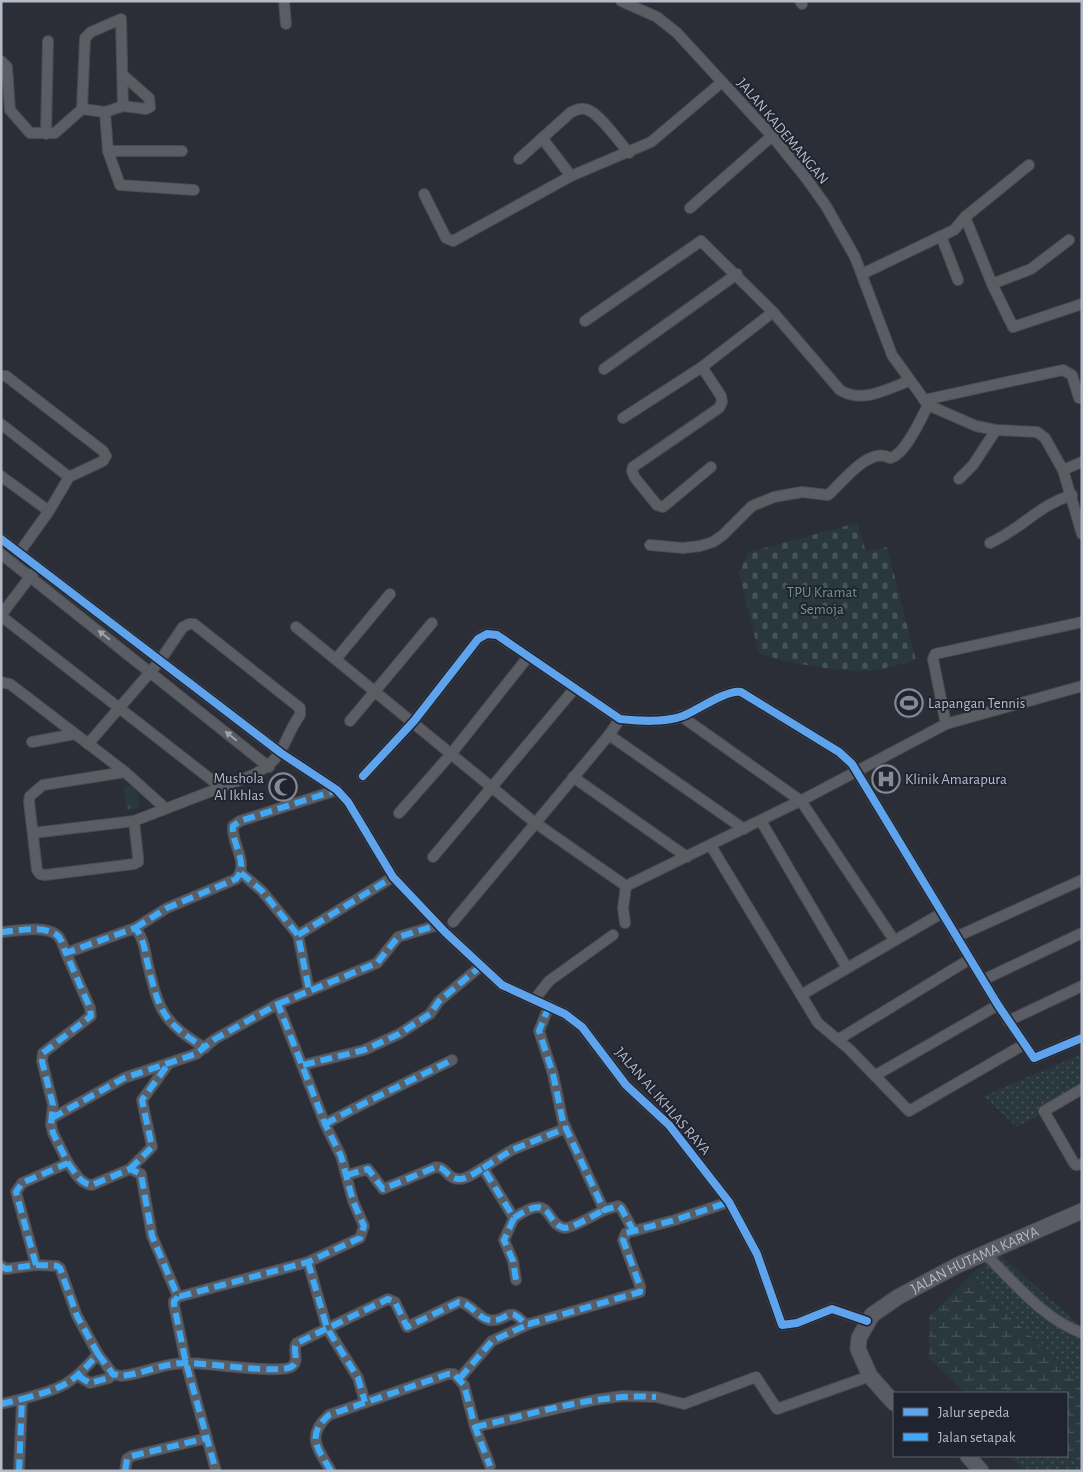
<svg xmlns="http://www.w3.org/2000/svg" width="1083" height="1472" viewBox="0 0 1083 1472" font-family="'Alegreya Sans',sans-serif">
	<defs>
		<pattern id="grass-dots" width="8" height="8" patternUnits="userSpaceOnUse" patternTransform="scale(1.25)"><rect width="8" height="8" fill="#29383c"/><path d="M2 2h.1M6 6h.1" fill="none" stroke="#465357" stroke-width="1.8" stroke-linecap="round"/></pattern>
		<pattern id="wetland-marsh" width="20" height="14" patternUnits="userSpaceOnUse" patternTransform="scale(1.25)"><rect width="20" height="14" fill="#29383c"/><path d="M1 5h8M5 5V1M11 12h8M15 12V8" fill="none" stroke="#465357"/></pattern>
		<pattern id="cemetery-stones" width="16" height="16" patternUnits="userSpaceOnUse" patternTransform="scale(1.25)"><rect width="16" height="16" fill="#29383c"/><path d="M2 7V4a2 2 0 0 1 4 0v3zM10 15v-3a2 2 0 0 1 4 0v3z" fill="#465357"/></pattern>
		<pattern id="park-tufts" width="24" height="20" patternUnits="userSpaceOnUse" patternTransform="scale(1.25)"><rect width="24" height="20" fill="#29383c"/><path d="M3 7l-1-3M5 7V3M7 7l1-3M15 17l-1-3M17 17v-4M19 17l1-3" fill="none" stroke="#465357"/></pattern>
	</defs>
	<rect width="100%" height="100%" fill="#2b2e36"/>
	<!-- grass -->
	<g fill="url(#grass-dots)">
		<polygon points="1082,1054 1082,1092 1017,1127 984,1096"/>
		<polygon points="997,1252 1082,1327 1082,1385 969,1277"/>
		<polygon points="1067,1454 1082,1471 1025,1471 1010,1456"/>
	</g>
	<!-- wetland -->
	<polygon fill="url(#wetland-marsh)" points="969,1277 1082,1385 1082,1471 1067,1454 1067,1393 966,1393 929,1359 929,1317"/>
	<!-- cemetery -->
	<path fill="url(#cemetery-stones)" d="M 857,523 L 866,552 L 887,547 L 916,660 C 904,663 891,667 878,670 C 846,675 791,663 759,654 L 739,572 L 749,552 Z"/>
	<!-- park -->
	<polygon fill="url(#park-tufts)" points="136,786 139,808 127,810 124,787"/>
	<!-- garden -->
	<polygon fill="#29383c" points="913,687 924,713 906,720 894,694"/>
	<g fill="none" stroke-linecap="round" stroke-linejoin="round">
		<!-- street casing -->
		<g stroke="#494b50" stroke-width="12">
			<g id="street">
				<polyline points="284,1 286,24"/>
				<polyline points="621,1 657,17 677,33 772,136 806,178 826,206 855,257 892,355 928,405 976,426 996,430 1037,432 1045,438 1063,470 1082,534"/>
				<polyline points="800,1 802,4"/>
				<polyline points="1,61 7,67 10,110 30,133 55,133 82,109 105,112 108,151 120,185 194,190"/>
				<polyline points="82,109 85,38 91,32 121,19 123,106"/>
				<polyline points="105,112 123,106 146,109 150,107 149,98 124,76"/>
				<polyline points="46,134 48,41"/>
				<polyline points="542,138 571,176"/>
				<polyline points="108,151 182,151"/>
				<path d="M 519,159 L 570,113 C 575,110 582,107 588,110 C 600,114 620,143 629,153"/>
				<polyline points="424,194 446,238 453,241 571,176 651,142 722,82"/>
				<polyline points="690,208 772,136"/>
				<polyline points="965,217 992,284 1013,327 1082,304"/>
				<polyline points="941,236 958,280"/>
				<polyline points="862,274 954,230 965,217 1029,165"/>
				<polyline points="992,284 1031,269 1069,240"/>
				<path d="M 585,321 L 701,241 L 773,312 L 840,390 C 862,404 887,389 909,381"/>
				<polyline points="702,367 721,396 722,402 719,408 633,467 632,471 635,478 657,505 663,507 711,467"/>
				<polyline points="604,369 737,274"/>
				<polyline points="1,376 6,376 103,451 106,456 103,461 69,477 49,511 19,553"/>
				<polyline points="924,400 1063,370 1072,375 1079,398"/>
				<polyline points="623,418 702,367 773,312"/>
				<polyline points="1,424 69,477"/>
				<polyline points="1063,470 1082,462"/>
				<polyline points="1,476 49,511"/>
				<polyline points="959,479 973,465 996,430"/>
				<polyline points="1,539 281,753 337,790 348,802 393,877 445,932 502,985 565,1014 582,1027 626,1085 669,1125 729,1202 757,1254 782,1325 797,1323 832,1309 867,1321"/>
				<path d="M 990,543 C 1021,529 1039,505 1072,495"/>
				<path d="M 650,545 L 683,548 L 700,546 L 713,542 L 723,535 L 752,506 L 774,497 L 802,492 L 828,495 C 843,482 869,446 890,458 C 905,455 921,419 928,405"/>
				<polyline points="1,554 269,767"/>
				<polyline points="1,615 33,573"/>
				<polyline points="1,616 222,788"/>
				<polyline points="296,627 534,822 626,886"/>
				<polyline points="336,659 390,594"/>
				<polyline points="1,682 10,684 125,772 165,808"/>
				<polyline points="681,716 801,801 894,940"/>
				<polyline points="350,721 432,623"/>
				<polyline points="946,724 933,659 935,654 1082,622"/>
				<polyline points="609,735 744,829"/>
				<polyline points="32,742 75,734"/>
				<polyline points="125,772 43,785 30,796 29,802 37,870 40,874 45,875 134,864 138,862 138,857 134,821"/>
				<path d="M 363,776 L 414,721 L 478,639 L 487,634 L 497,635 L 620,719 C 639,721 664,723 683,716 C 698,710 725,690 741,692 L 839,752 L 852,764 L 998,1005 L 1034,1058 L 1082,1038"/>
				<polyline points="573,777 687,857"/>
				<polyline points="399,813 451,754 528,657"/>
				<polyline points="761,821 847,968"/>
				<path d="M 33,833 L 134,821 L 253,775 C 287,757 281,742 300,715 L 300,708 L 194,624 L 189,624 L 183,627 L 159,662 L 88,744"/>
				<polyline points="711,846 818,1023 849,1049 909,1111 1023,1045"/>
				<polyline points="433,857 575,688"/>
				<polyline points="241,873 262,891 298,935 309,990"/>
				<polyline points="626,886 808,797 946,724 1082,686"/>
				<polyline points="453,922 609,735 620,719"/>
				<polyline points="625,923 623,908 626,886"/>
				<path d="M 135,928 L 167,908 L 236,879 C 250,863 231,844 233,826 L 240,821 L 337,790"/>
				<path d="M 1,932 C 16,931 44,925 57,935 C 62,939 63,947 66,953"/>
				<polyline points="298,935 393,877"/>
				<polyline points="956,937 1082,880"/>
				<polyline points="983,980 1082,933"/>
				<polyline points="801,995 942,913"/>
				<polyline points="534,1000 549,981 613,935"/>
				<polyline points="278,1004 377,963 398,937 438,925"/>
				<polyline points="549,1006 539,1031 553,1074 563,1122 604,1210 618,1206 621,1208 633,1230"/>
				<polyline points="1008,1021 1082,986"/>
				<polyline points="839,1039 970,959"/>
				<polyline points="303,1065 364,1050 399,1034 430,1014 439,1001 481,966"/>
				<polyline points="876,1075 998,1005"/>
				<polyline points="1082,1089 1044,1111 1074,1163 1076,1165 1082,1164"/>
				<polyline points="52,1118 124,1078 196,1054 215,1039 278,1004 325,1124 341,1156 353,1201 364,1226 360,1238 308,1262 178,1297"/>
				<path d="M 325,1124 C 367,1101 410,1081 452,1060"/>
				<path d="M 68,1163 C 75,1172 80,1184 92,1185 L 130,1169 L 141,1174 L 152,1236 L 178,1297 L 174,1301 L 174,1305 L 186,1363 L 216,1471"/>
				<polyline points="483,1168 512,1150 566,1128"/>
				<polyline points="130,1169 152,1147 142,1100 169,1063"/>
				<path d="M 347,1175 L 368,1169 L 383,1189 L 436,1167 C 441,1167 443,1169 447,1173 C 459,1186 471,1175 483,1168 L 514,1218 C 554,1190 544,1225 565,1228 C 573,1228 596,1214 604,1210"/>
				<polyline points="514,1218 504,1240 513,1261 516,1280"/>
				<path d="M 985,1254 C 1014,1282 1043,1319 1082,1333"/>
				<polyline points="308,1262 327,1328 358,1378 365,1402"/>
				<path d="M 36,1265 L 16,1192 L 22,1183 L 68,1163 L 53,1133 L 51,1124 L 53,1105 L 42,1061 L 43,1053 L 91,1016 L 90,1008 L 66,953 L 135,928 C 143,937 145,949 147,961 C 159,1010 161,1021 205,1048"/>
				<path d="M 1,1266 L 6,1269 L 36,1265 L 57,1266 L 60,1268 L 77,1316 L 98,1354 C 70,1386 62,1388 22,1399 L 19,1471"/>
				<path d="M 98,1354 L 113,1374 L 121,1376 C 143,1374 166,1362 188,1363 C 207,1363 278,1374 291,1367 C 301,1361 291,1350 297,1343 L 388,1299 L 395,1302 L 407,1327 L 459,1302 C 472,1304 478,1318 489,1320 C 507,1323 508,1304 524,1323 L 529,1324 L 640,1292 L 640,1286 L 623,1240 L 626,1233 L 675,1220 L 729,1202"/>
				<polyline points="78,1376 90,1383 109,1378 113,1374"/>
				<polyline points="460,1378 492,1341 529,1324"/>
				<polyline points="1,1404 22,1399"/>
				<polyline points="475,1427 594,1400 623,1396 656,1397 684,1404 756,1377 777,1409 870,1376"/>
				<polyline points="125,1471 127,1459 132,1456 207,1438"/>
				<path d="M 331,1471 C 318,1449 305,1436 329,1415 L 448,1374 L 454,1374 L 464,1385 L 475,1427 L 490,1466"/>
			</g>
		</g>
		<!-- secondary casing -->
		<g stroke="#494b53" stroke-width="17">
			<g id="secondary">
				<path id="s1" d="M 894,1403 L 870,1376 L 858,1349 L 859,1338 L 872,1315 L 898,1297 L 958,1265 L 1082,1211"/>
				<polyline points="968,1456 981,1471"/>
			</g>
		</g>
		<!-- street -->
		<use href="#street" stroke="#5a5d64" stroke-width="10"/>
		<!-- secondary -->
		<use href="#secondary" stroke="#595c62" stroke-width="15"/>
		<!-- quiet -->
		<g stroke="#3fa9f5" stroke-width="6" stroke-dasharray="12 6" stroke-linecap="butt">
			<polyline points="241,873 262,891 298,935 309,990"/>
			<path d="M 135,928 L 167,908 L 236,879 C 250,863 231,844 233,826 L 240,821 L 337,790"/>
			<path d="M 1,932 C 16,931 44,925 57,935 C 62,939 63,947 66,953"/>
			<polyline points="298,935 393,877"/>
			<polyline points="278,1004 377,963 398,937 438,925"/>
			<polyline points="549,1006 539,1031 553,1074 563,1122 604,1210 618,1206 621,1208 633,1230"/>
			<polyline points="303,1065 364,1050 399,1034 430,1014 439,1001 481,966"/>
			<polyline points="52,1118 124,1078 196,1054 215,1039 278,1004 325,1124 341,1156 353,1201 364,1226 360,1238 308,1262 178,1297"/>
			<path d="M 325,1124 C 367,1101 410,1081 452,1060"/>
			<path d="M 68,1163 C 75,1172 80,1184 92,1185 L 130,1169 L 141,1174 L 152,1236 L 178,1297 L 174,1301 L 174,1305 L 186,1363 L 216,1471"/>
			<polyline points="483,1168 512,1150 566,1128"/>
			<polyline points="130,1169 152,1147 142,1100 169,1063"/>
			<path d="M 347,1175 L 368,1169 L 383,1189 L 436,1167 C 441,1167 443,1169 447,1173 C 459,1186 471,1175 483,1168 L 514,1218 C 554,1190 544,1225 565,1228 C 573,1228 596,1214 604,1210"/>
			<polyline points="514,1218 504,1240 513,1261 516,1280"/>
			<polyline points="308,1262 327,1328 358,1378 365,1402"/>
			<path d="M 36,1265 L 16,1192 L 22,1183 L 68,1163 L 53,1133 L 51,1124 L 53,1105 L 42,1061 L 43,1053 L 91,1016 L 90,1008 L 66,953 L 135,928 C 143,937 145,949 147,961 C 159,1010 161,1021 205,1048"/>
			<path d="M 1,1266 L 6,1269 L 36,1265 L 57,1266 L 60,1268 L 77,1316 L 98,1354 C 70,1386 62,1388 22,1399 L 19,1471"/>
			<path d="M 98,1354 L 113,1374 L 121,1376 C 143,1374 166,1362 188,1363 C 207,1363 278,1374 291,1367 C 301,1361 291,1350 297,1343 L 388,1299 L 395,1302 L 407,1327 L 459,1302 C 472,1304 478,1318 489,1320 C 507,1323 508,1304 524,1323 L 529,1324 L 640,1292 L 640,1286 L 623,1240 L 626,1233 L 675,1220 L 729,1202"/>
			<polyline points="78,1376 90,1383 109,1378 113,1374"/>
			<polyline points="460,1378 492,1341 529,1324"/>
			<polyline points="1,1404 22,1399"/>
			<path d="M 475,1427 C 534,1414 595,1393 656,1397"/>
			<polyline points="125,1471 127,1459 132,1456 207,1438"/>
			<path d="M 331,1471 C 318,1449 305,1436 329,1415 L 448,1374 L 454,1374 L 464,1385 L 475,1427 L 490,1466"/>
		</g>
		<!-- cycleway casing -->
		<g stroke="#1f2430" stroke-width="11">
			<g id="cycleway">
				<polyline points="1,539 281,753 337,790 348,802 393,877 445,932 502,985 565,1014 582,1027 626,1085 669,1125 729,1202 757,1254 782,1325 797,1323 832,1309 867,1321"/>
				<path d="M 363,776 L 414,721 L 478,639 L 487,634 L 497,635 L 620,719 C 639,721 664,723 683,716 C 698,710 725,690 741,692 L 839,752 L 852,764 L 998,1005 L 1034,1058 L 1082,1038"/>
			</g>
		</g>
		<!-- cycleway -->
		<use href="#cycleway" stroke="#60a3ed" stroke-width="8"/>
	</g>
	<!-- one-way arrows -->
	<defs><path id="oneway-solid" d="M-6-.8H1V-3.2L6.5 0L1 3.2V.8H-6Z" transform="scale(1.25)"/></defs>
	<g fill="#9ea3ae">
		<use href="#oneway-solid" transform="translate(104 635) rotate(-142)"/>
		<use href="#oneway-solid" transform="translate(231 736) rotate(-141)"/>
	</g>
	<!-- icons -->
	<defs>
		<g id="stadium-ring" transform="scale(1.4375)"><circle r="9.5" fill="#1f2430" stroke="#858994" stroke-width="1.5"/><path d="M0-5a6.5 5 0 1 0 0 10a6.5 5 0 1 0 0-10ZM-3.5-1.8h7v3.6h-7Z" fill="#858994"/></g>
		<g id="hospital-ring" transform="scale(1.4375)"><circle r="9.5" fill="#1f2430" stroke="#858994" stroke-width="1.5"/><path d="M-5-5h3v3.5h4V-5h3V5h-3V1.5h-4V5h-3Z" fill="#858994"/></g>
		<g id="mosque-ring" transform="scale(1.4375)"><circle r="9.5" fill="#1f2430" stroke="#858994" stroke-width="1.5"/><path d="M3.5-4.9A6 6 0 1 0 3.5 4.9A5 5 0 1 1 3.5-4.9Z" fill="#858994"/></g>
	</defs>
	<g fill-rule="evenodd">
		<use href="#stadium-ring" x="909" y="703"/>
		<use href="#hospital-ring" x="886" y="779"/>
		<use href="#mosque-ring" x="283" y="787"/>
	</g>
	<g text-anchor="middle" stroke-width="4" stroke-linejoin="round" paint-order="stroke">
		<!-- street labels -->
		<g font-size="15" fill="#b5bac7" stroke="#1f2430">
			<text transform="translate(783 131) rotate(50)" y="5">JALAN KADEMANGAN</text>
			<text transform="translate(663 1101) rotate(49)" y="5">JALAN AL IKHLAS RAYA</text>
			<text dy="5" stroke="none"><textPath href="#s1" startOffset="220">JALAN HUTAMA KARYA</textPath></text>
		</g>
		<!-- park labels -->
		<g font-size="15" fill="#6f957c" stroke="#1f2430">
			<text x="822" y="597">TPU Kramat<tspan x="822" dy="17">Semoja</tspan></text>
		</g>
		<!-- poi labels -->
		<g font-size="15" fill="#b5bac7" stroke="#1f2430" text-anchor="start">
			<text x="928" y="708">Lapangan Tennis</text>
			<text x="264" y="783" text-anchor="end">Mushola<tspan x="264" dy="17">Al Ikhlas</tspan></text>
			<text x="905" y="784">Klinik Amarapura</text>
		</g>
	</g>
	<!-- border -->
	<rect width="1083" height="1472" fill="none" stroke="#b5bac7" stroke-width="5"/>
	<!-- legend -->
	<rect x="893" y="1392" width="175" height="65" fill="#1f2430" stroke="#5b606c"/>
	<rect x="903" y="1408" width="25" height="8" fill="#60a3ed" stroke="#5b606c"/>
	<text x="938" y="1417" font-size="15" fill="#b5bac7">Jalur sepeda</text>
	<rect x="903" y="1433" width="25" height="8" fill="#3fa9f5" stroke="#5b606c"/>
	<text x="938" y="1442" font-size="15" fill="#b5bac7">Jalan setapak</text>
</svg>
